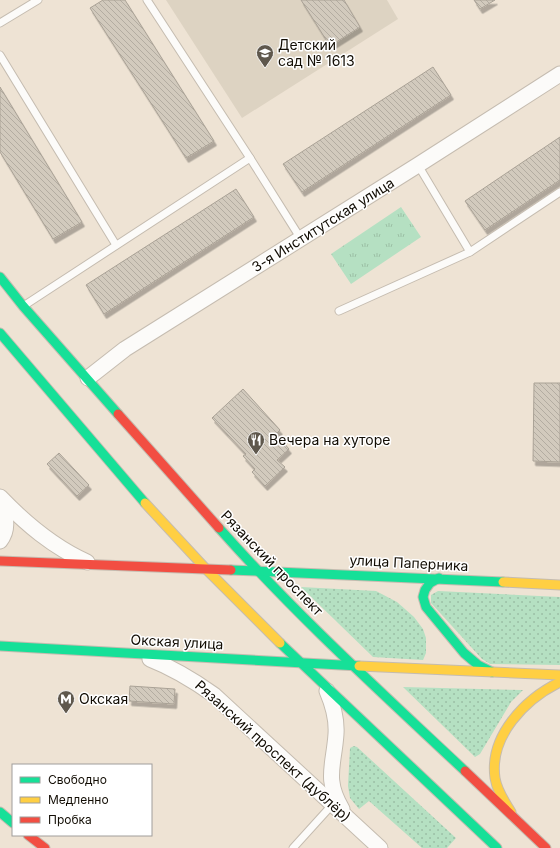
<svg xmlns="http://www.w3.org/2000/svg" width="560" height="848" viewBox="0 0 560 848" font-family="Inter,sans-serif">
	<defs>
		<pattern id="grass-dots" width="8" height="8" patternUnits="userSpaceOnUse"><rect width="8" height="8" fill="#b5e0c2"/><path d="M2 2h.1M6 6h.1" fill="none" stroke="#9bbfa5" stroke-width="1.8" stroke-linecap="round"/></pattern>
		<pattern id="park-tufts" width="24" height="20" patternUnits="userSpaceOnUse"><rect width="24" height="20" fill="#b5e0c2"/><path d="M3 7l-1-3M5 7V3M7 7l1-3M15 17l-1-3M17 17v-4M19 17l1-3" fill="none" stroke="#9bbfa5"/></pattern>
		<pattern id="building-back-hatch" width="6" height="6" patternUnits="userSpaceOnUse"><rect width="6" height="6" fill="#d2cabd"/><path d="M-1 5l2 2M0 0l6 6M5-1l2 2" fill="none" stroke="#b3aca1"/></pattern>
		<filter id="shadow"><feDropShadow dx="2.5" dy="4.5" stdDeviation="0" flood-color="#0004"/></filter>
	</defs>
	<rect width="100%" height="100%" fill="#eee3d4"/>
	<!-- education -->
	<polygon fill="#ddd3c2" points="166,0 387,0 398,19 242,118"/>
	<!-- grass -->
	<g fill="url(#grass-dots)">
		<polygon points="301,587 376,591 397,602 414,617 423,629 426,638 426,653 423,660 373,657"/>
		<polygon points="438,591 560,597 560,665 490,664 482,659 431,603 431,595"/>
		<polygon points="403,687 523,690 511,702 480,754 475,757"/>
		<polygon points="354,746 357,747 456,838 447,848 422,848 369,801 359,809 350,798 348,786 350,748"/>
	</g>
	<!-- park -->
	<polygon fill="url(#park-tufts)" points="401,207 421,237 351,284 331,254"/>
	<!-- building -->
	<g fill="url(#building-back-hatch)" stroke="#aaa296" filter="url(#shadow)">
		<polygon points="103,0 125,0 214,141 186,158 90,8"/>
		<polygon points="301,0 344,0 360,27 330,46"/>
		<polygon points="474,0 495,0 480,9"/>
		<polygon points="433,67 451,95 302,192 283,164"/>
		<polygon points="0,87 82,222 53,239 0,152"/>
		<polygon points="560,137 560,180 485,230 465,201"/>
		<polygon points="236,189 254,217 104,314 86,285"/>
		<polygon points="534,383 560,383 560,462 533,461"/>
		<polygon points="243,389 280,430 276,434 289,449 277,460 285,467 265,486 252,472 255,469 243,456 246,454 212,418"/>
		<polygon points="59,453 89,485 77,496 47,464"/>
		<polygon points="130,686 175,689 174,704 129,701"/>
	</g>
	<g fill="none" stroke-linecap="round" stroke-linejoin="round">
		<!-- lane casing -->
		<g stroke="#c5bcb0" stroke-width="9">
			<g id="lane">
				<polyline points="147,0 250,158 301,239"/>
				<polyline points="0,23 38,0"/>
				<polyline points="0,55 116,245"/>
				<polyline points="418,165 470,252"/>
				<polyline points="25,305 250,158"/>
				<polyline points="339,311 470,252 560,192"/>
				<polyline points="293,848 332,805"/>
			</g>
		</g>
		<!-- street casing -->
		<g stroke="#c5bcb0" stroke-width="17">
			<g id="street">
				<polyline points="88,378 125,349 418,165 560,74"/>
				<path d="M 0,497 C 26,524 53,547 87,562"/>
				<path d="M 0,500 C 5,515 10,528 0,541"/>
				<path d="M 150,659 C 173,668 193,680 214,695 L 380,848"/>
				<path d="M 327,691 C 333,705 337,719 336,734 C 334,765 324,779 342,809"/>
			</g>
		</g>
		<!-- fast casing -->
		<g stroke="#c5bcb0" stroke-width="11">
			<g id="fast">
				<polyline points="0,277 23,306 118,414"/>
				<polyline points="0,333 145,503"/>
				<path d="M 219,528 C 295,614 381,692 465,771"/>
				<polyline points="231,570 503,582"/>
				<polyline points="439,578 430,583 425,590 423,597 426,607 464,653 478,665 492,672"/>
				<polyline points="280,643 497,848"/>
				<polyline points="0,646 359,666"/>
				<polyline points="0,812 13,823"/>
			</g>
		</g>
		<!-- slow casing -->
		<g stroke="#c5bcb0" stroke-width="11">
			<g id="slow">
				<polyline points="145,503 206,569 280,643"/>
				<polyline points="503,582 560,585"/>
				<polyline points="359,666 560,675"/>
				<path d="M 511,812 C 505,802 497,791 495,778 C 489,736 525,699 560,682"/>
			</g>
		</g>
		<!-- jam casing -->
		<g stroke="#c5bcb0" stroke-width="11">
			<g id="jam">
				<polyline points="118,414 219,528"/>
				<polyline points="0,561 231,570"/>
				<polyline points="465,771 546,848"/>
				<polyline points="28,835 45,848"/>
			</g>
		</g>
		<!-- lane -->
		<use href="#lane" stroke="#fcfbf9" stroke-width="7"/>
		<!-- street -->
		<use href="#street" stroke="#fcfbf9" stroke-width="15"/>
		<!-- fast -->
		<use href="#fast" stroke="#16e098" stroke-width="9"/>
		<!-- slow -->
		<use href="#slow" stroke="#ffcf43" stroke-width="9"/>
		<!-- jam -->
		<use href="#jam" stroke="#f24e42" stroke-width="9"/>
	</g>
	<!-- icons -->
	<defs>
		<g id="school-pin" transform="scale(0.9)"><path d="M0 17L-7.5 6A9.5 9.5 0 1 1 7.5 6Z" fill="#5f584d" stroke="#fff"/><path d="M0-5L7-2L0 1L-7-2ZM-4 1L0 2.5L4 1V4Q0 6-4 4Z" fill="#fff"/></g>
		<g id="restaurant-pin" transform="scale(0.9)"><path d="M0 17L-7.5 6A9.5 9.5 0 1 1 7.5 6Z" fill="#5f584d" stroke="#fff"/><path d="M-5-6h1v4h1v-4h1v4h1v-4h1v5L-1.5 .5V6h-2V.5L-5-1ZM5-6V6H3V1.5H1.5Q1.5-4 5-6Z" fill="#fff"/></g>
		<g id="metro-pin" transform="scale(0.9)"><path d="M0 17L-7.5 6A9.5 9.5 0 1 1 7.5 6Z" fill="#5f584d" stroke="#fff"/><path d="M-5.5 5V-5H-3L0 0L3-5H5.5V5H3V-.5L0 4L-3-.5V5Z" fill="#fff"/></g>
	</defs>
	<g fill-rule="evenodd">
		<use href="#school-pin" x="265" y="53"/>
		<use href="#restaurant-pin" x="256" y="440"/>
		<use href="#metro-pin" x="66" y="699"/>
	</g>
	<g text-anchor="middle" stroke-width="3" stroke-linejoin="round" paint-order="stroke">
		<!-- poi labels -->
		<g font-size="14" fill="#120d04" stroke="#fff" text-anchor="start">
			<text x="278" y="50">Детский<tspan x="278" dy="16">сад № 1613</tspan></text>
			<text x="269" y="445">Вечера на хуторе</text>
			<text x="79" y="704">Окская</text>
		</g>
		<!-- street labels -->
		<g font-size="14" fill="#120d04" stroke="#fff">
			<text transform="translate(323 225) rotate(-32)" y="5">3-я Институтская улица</text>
			<text transform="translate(272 563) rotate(46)" y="5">Рязанский проспект</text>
			<text transform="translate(409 563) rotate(3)" y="5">улица Паперника</text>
			<text transform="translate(177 642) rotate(3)" y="5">Окская улица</text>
			<text transform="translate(273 751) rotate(42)" y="5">Рязанский проспект (дублёр)</text>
		</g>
	</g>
	<!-- legend -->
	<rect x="12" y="764" width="140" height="72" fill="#ffffff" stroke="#a09e9b"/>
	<rect x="20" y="777" width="20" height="6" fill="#16e098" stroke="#a09e9b"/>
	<text x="48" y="784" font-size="12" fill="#120d04">Свободно</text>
	<rect x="20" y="797" width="20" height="6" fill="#ffcf43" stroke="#a09e9b"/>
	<text x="48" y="804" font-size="12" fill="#120d04">Медленно</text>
	<rect x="20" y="817" width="20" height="6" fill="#f24e42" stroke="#a09e9b"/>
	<text x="48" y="824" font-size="12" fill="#120d04">Пробка</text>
</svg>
